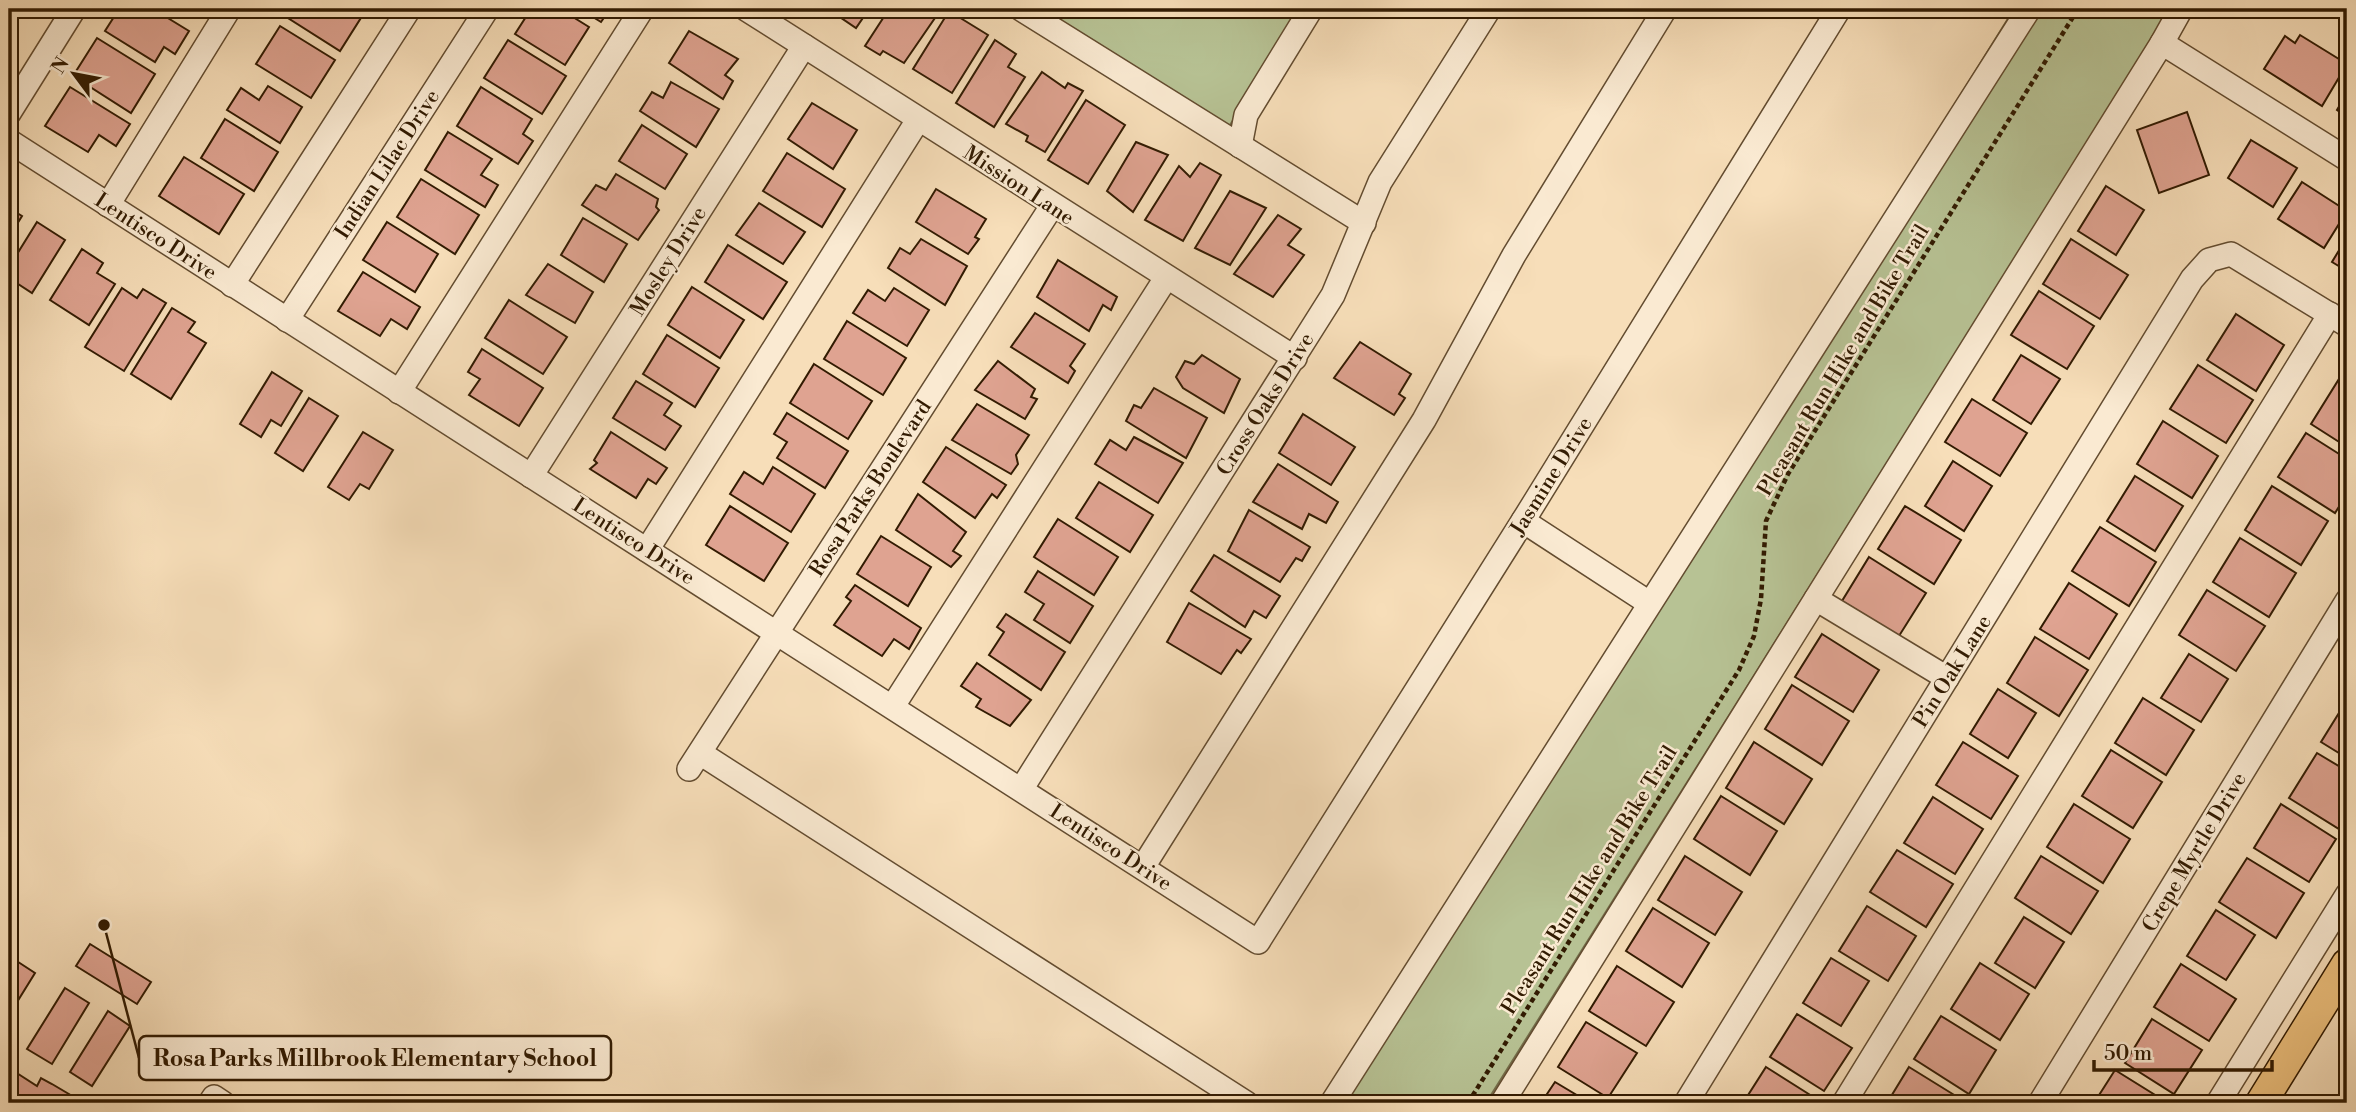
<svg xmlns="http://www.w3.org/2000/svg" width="2356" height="1112" viewBox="0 0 2356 1112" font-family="'Libre Bodoni',serif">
	<rect width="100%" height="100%" fill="#f7deb9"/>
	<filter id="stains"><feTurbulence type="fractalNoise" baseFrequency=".00286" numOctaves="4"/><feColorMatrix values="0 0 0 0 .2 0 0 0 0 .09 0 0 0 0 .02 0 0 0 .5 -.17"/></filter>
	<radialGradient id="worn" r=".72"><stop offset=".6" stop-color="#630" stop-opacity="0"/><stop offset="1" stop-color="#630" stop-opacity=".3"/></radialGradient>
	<!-- green -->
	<g fill="#b7c294" stroke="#746e4b" stroke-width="2">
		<polygon points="1029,9 1303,9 1225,133"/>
		<polygon points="2014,9 2172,9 1486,1103 1335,1103"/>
	</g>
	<!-- building -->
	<g fill="#dfa391" stroke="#321b02" stroke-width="2">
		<polygon points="9,9 21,9 9,28"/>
		<polygon points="119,9 153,9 189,31 175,54 164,47 155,62 105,31"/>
		<polygon points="283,9 357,9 364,13 340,51 280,13"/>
		<polygon points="531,9 560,9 589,27 565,65 515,34"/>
		<polygon points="580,9 610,9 601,22"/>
		<polygon points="828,9 869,9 856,28"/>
		<polygon points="889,9 928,9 937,15 904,63 883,51 880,55 865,46"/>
		<rect x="2243" y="9" width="69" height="1"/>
		<polygon points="949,11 988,35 952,93 913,69"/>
		<polygon points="280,26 335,60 311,98 256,64"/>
		<polygon points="689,31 738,59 725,75 733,81 723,99 669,63"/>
		<polygon points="2300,35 2347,64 2322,106 2264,69 2285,36 2295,43"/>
		<polygon points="97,38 155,74 131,113 73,76"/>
		<polygon points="508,40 566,76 542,114 484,78"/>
		<polygon points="995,40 1016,54 1008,67 1025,77 994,127 956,103"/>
		<polygon points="1042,72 1065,88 1068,83 1083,91 1045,152 1026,141 1028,136 1006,124"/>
		<polygon points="671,82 719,109 696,147 640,111 652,92 663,98"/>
		<polygon points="268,86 302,107 280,143 227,110 241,88 259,100"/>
		<polygon points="70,87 130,124 116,146 99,135 88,152 45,126"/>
		<polygon points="481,87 532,119 523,134 533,141 518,164 457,126"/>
		<polygon points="2347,93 2347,117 2337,110"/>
		<polygon points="1086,100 1125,125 1088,184 1048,160"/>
		<polygon points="812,103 857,130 833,169 788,139"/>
		<polygon points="2187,112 2209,175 2159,193 2137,130"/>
		<polygon points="225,119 278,152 254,191 201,158"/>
		<polygon points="642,125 687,154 665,189 619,161"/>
		<polygon points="448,132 492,159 481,175 498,185 485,207 425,170"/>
		<polygon points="2251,140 2297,168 2273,207 2228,178"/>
		<polygon points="1136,142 1168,155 1133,212 1107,191"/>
		<polygon points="787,153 845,189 822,227 763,191"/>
		<polygon points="184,157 244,194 219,234 159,196"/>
		<polygon points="1200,163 1221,175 1183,241 1145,220 1179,166 1190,177"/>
		<polygon points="616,174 658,199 656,207 659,210 638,240 582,205 596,185 606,190"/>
		<polygon points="421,179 479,215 455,254 397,217"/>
		<polygon points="2302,182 2347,211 2324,248 2278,219"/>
		<polygon points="2106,186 2144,210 2116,255 2078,231"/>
		<polygon points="936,189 986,219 975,237 979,239 968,254 916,222"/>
		<polygon points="1230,191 1266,208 1230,265 1195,248"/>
		<polygon points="759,203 805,232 783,264 736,235"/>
		<polygon points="9,208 22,216 9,237"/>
		<polygon points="1278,215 1301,229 1288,245 1304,255 1273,297 1234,274"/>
		<polygon points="583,218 627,244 604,282 561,255"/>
		<polygon points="37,222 65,240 32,293 9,278 9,267"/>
		<polygon points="387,222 438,254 415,292 363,260"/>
		<polygon points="2347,237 2347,271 2332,262"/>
		<polygon points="921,239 967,266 945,305 888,268 900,248 910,254"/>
		<polygon points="2071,239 2128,275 2100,319 2043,284"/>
		<polygon points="728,245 787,282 763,319 705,282"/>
		<polygon points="82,249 103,263 97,273 115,284 89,325 50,300"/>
		<polygon points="1058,260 1117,297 1111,310 1103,305 1089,331 1037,297"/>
		<polygon points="548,264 593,292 575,323 526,295"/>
		<polygon points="363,272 420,307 407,329 391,319 380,336 338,311"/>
		<polygon points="692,287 744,320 720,358 668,325"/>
		<polygon points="122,288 137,298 143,289 166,303 124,371 85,347"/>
		<polygon points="894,288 929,310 907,346 853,313 868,290 885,301"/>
		<polygon points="2039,291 2094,326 2067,369 2011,335"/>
		<polygon points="509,300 567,337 543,374 485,338"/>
		<polygon points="172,308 195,322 188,332 206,343 171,399 131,374"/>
		<polygon points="1035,313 1085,344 1070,366 1075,371 1068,383 1011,347"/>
		<polygon points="2236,314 2284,345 2256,391 2207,360"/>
		<polygon points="847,321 906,358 883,395 824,359"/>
		<polygon points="667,335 719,368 695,407 643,374"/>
		<polygon points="1360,342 1411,374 1399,394 1405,398 1394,415 1334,378"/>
		<polygon points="482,349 543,388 519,426 469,395 480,379 468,372"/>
		<polygon points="1202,355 1240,379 1224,413 1183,388 1176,377 1185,361 1194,364"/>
		<polygon points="2021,355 2060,379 2031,424 1993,400"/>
		<polygon points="998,361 1035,389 1031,397 1037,399 1025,419 975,390"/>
		<polygon points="814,364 872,401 848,439 790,403"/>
		<polygon points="2198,365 2253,400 2226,443 2170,409"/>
		<polygon points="272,372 302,391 281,426 271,420 261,437 240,424"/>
		<polygon points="2339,379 2347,384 2347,447 2311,424"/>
		<polygon points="636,381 672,403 664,415 681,426 665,450 613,418"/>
		<polygon points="1154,388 1207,418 1186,458 1126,421 1134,405 1141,408"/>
		<polygon points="309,398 338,416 303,471 275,453"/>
		<polygon points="1972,399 2027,433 2000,476 1945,442"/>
		<polygon points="977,404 1029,435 1016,455 1018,464 1011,474 952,440"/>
		<polygon points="787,413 848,451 825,488 777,458 787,442 774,434"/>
		<polygon points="1303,414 1355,447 1331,485 1279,453"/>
		<polygon points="2163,421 2218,456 2192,498 2137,464"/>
		<polygon points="363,432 393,450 369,489 360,484 349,500 328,487"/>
		<polygon points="611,432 667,468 656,484 648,479 636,498 590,469 597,463 594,460"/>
		<polygon points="2306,433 2347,459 2347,494 2335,513 2278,477"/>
		<polygon points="1134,437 1183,463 1158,503 1095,464 1110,440 1126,450"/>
		<polygon points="946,447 1006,485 997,498 992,494 975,518 923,482"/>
		<polygon points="1953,461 1992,486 1964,531 1925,506"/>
		<polygon points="1278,464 1338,502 1326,523 1309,514 1302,529 1253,502"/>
		<polygon points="773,467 815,494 791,532 730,494 744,472 763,484"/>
		<polygon points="2135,476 2183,506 2155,551 2107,521"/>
		<polygon points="1099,482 1153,515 1130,552 1076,518"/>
		<polygon points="2272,486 2328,521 2301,565 2245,530"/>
		<polygon points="918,494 966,532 953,551 961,556 951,567 896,530"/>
		<polygon points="730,506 788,543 764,581 706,545"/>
		<polygon points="1905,506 1961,540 1934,584 1878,549"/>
		<polygon points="1249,510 1310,547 1302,561 1296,558 1280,582 1228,551"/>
		<polygon points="1058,519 1118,557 1094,595 1034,557"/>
		<polygon points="2100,527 2156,562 2129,606 2072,571"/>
		<polygon points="881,536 931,567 908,606 857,574"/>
		<polygon points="2240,538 2296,573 2269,617 2213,582"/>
		<polygon points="1214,555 1280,596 1266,618 1254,611 1245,627 1191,591"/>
		<polygon points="1869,557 1926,593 1899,636 1842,601"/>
		<polygon points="1038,571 1093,606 1070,643 1034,620 1044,604 1025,592"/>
		<polygon points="2069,583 2117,614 2089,659 2040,629"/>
		<polygon points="855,585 921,628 909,649 894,639 882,656 834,625 851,601 846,597"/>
		<polygon points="2207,590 2265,626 2236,671 2179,635"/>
		<polygon points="1189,603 1251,639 1241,653 1237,650 1221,674 1167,642"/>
		<polygon points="1006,614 1065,652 1041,690 989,655 1004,632 997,627"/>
		<polygon points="1822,634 1879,670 1853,712 1795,677"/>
		<polygon points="2035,637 2088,670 2059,716 2007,683"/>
		<polygon points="2189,654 2228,679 2201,722 2161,698"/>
		<polygon points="977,663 1031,700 1010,726 976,707 981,699 961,686"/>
		<polygon points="1792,685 1849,721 1822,765 1765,729"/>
		<polygon points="1998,689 2036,713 2008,758 1970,734"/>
		<polygon points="2143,698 2194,730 2166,775 2115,743"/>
		<polygon points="2347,700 2347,758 2321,742"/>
		<polygon points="1754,742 1812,779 1784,824 1726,788"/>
		<polygon points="1963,742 2018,776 1991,819 1936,785"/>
		<polygon points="2111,750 2162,782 2133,828 2082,796"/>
		<polygon points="2317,753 2347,771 2347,815 2339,829 2289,798"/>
		<polygon points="1721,796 1777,831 1750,875 1694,839"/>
		<polygon points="1933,797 1983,829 1955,874 1904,843"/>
		<polygon points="2074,804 2130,839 2103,883 2047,847"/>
		<polygon points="2281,804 2336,839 2309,882 2254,848"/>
		<polygon points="1897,850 1953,884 1926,927 1870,892"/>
		<polygon points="1685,856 1742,892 1715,935 1658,900"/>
		<polygon points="2041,856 2098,891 2071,934 2015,898"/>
		<polygon points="2247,858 2304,893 2276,938 2219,902"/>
		<polygon points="1867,906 1916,936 1888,981 1839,951"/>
		<polygon points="1653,908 1709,943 1682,987 1626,951"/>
		<polygon points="2216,910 2255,935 2226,980 2187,956"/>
		<polygon points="2024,917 2064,942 2035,988 1995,963"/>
		<polygon points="90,944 151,982 137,1004 76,966"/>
		<polygon points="9,956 35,973 9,1015"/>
		<polygon points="1831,958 1869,981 1841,1026 1803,1003"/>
		<polygon points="1980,963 2029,994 2000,1040 1951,1009"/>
		<polygon points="2181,964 2236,999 2209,1041 2154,1007"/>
		<polygon points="1617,966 1674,1002 1646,1046 1589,1011"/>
		<polygon points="65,988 89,1003 52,1064 27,1049"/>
		<polygon points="108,1011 130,1026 92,1086 70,1072"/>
		<polygon points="1797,1014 1852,1048 1824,1091 1770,1057"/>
		<polygon points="1941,1016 1996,1050 1969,1094 1914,1059"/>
		<polygon points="2152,1019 2202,1050 2174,1094 2125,1063"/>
		<polygon points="1586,1022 1637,1053 1608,1098 1558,1067"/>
		<polygon points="1766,1067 1815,1098 1812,1103 1743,1103"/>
		<polygon points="1909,1067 1964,1101 1963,1103 1887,1103"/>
		<polygon points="9,1068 37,1086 41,1078 52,1084 84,1103 9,1103"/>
		<polygon points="2115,1070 2168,1103 2094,1103"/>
		<polygon points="1555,1082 1590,1103 1541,1103"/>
	</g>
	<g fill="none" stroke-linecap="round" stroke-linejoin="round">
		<!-- minor casing -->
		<g stroke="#634c30" stroke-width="26">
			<g id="minor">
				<polyline points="746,9 1295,358"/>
				<polyline points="1021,9 1364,223"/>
				<polyline points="2162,43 2181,9"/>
				<polyline points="9,113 74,9"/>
				<polyline points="9,141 1258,942 1523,521 1839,9"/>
				<polyline points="1240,146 1246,115 1311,9"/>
				<polyline points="108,205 229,9"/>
				<polyline points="232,285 409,9"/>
				<polyline points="287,320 487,9"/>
				<polyline points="399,392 642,9"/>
				<polyline points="531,476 804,46"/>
				<polyline points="1523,521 1649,603"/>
				<polyline points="647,550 918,120"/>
				<polyline points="1816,599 1947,678"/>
				<polyline points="893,706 1166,278"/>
				<polyline points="700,753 1246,1103"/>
				<polyline points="689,769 1052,206"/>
				<polyline points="1022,788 1333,295 1380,182 1489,9"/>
				<polyline points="1143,867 1424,420 1514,255 1665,9"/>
				<polyline points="210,1103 214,1097 223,1103"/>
				<polyline points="1332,1103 2029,9"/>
				<polyline points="1502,1103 2162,43 2347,159"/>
				<polyline points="1686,1103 2192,279 2209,260 2231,254 2347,325"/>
				<polyline points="1844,1103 2330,314"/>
				<polyline points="2040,1103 2347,601"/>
				<polyline points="2218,1103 2347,895"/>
			</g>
		</g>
		<!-- major casing -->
		<g stroke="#321b02" stroke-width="33">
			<polyline id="major" points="2261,1103 2347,964"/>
		</g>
		<!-- path -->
		<polyline stroke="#321b02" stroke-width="4.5" stroke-dasharray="5 3.5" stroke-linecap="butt" points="1468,1103 1739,670 1754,636 1761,599 1766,521 1788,474 2078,9"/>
		<!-- minor -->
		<use href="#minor" stroke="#faead2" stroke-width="23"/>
		<!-- major -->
		<use href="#major" stroke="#ecbf7c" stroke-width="30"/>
	</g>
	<g text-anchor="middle" stroke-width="5" stroke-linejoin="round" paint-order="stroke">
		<!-- street labels -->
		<g font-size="21" fill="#321b02" stroke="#faead2">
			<text transform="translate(387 164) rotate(-57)" y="7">Indian Lilac Drive</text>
			<text transform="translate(1019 185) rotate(33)" y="7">Mission Lane</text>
			<text transform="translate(156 236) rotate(33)" y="7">Lentisco Drive</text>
			<text transform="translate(668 261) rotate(-58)" y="7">Mosley Drive</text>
			<text transform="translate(1843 360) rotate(-59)" y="7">Pleasant Run Hike and Bike Trail</text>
			<text transform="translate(1265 404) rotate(-58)" y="7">Cross Oaks Drive</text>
			<text transform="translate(1551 476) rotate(-58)" y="7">Jasmine Drive</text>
			<text transform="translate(870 488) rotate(-57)" y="7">Rosa Parks Boulevard</text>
			<text transform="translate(634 541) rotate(33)" y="7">Lentisco Drive</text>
			<text transform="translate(1952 671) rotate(-58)" y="7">Pin Oak Lane</text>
			<text transform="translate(1111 847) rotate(33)" y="7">Lentisco Drive</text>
			<text transform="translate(2194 852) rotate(-59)" y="7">Crepe Myrtle Drive</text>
			<text transform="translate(1589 880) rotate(-58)" y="7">Pleasant Run Hike and Bike Trail</text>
		</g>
	</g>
	<!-- callouts -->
	<path fill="none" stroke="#321b02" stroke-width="2.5" d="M104 925L139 1058"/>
	<circle fill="#321b02" stroke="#faead2" stroke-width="2.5" cx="104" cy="925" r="7"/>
	<rect fill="#faead2" stroke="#321b02" stroke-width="2.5" x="139" y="1036" width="472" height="44" rx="7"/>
	<g font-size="23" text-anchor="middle" font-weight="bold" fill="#321b02">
		<text x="375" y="1066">Rosa Parks Millbrook Elementary School</text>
	</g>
	<!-- margin -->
	<rect width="2356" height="1112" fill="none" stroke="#f7deb9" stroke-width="35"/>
	<rect x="10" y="10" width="2335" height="1091" fill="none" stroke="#321b02" stroke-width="3.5"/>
	<rect x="18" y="18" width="2321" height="1077" fill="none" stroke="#321b02" stroke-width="2"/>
	<!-- north arrow -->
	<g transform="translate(74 74) rotate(302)" stroke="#faead2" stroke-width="5" paint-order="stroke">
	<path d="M0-5L12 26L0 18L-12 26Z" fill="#321b02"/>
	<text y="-10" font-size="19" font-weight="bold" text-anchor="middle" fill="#321b02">N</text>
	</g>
	<!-- scale -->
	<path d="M2094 1060v10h178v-10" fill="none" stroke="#321b02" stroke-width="3.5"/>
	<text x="2104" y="1060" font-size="21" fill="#321b02" stroke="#faead2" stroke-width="5" paint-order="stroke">50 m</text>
	<rect width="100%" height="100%" filter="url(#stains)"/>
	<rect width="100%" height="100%" fill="url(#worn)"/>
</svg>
